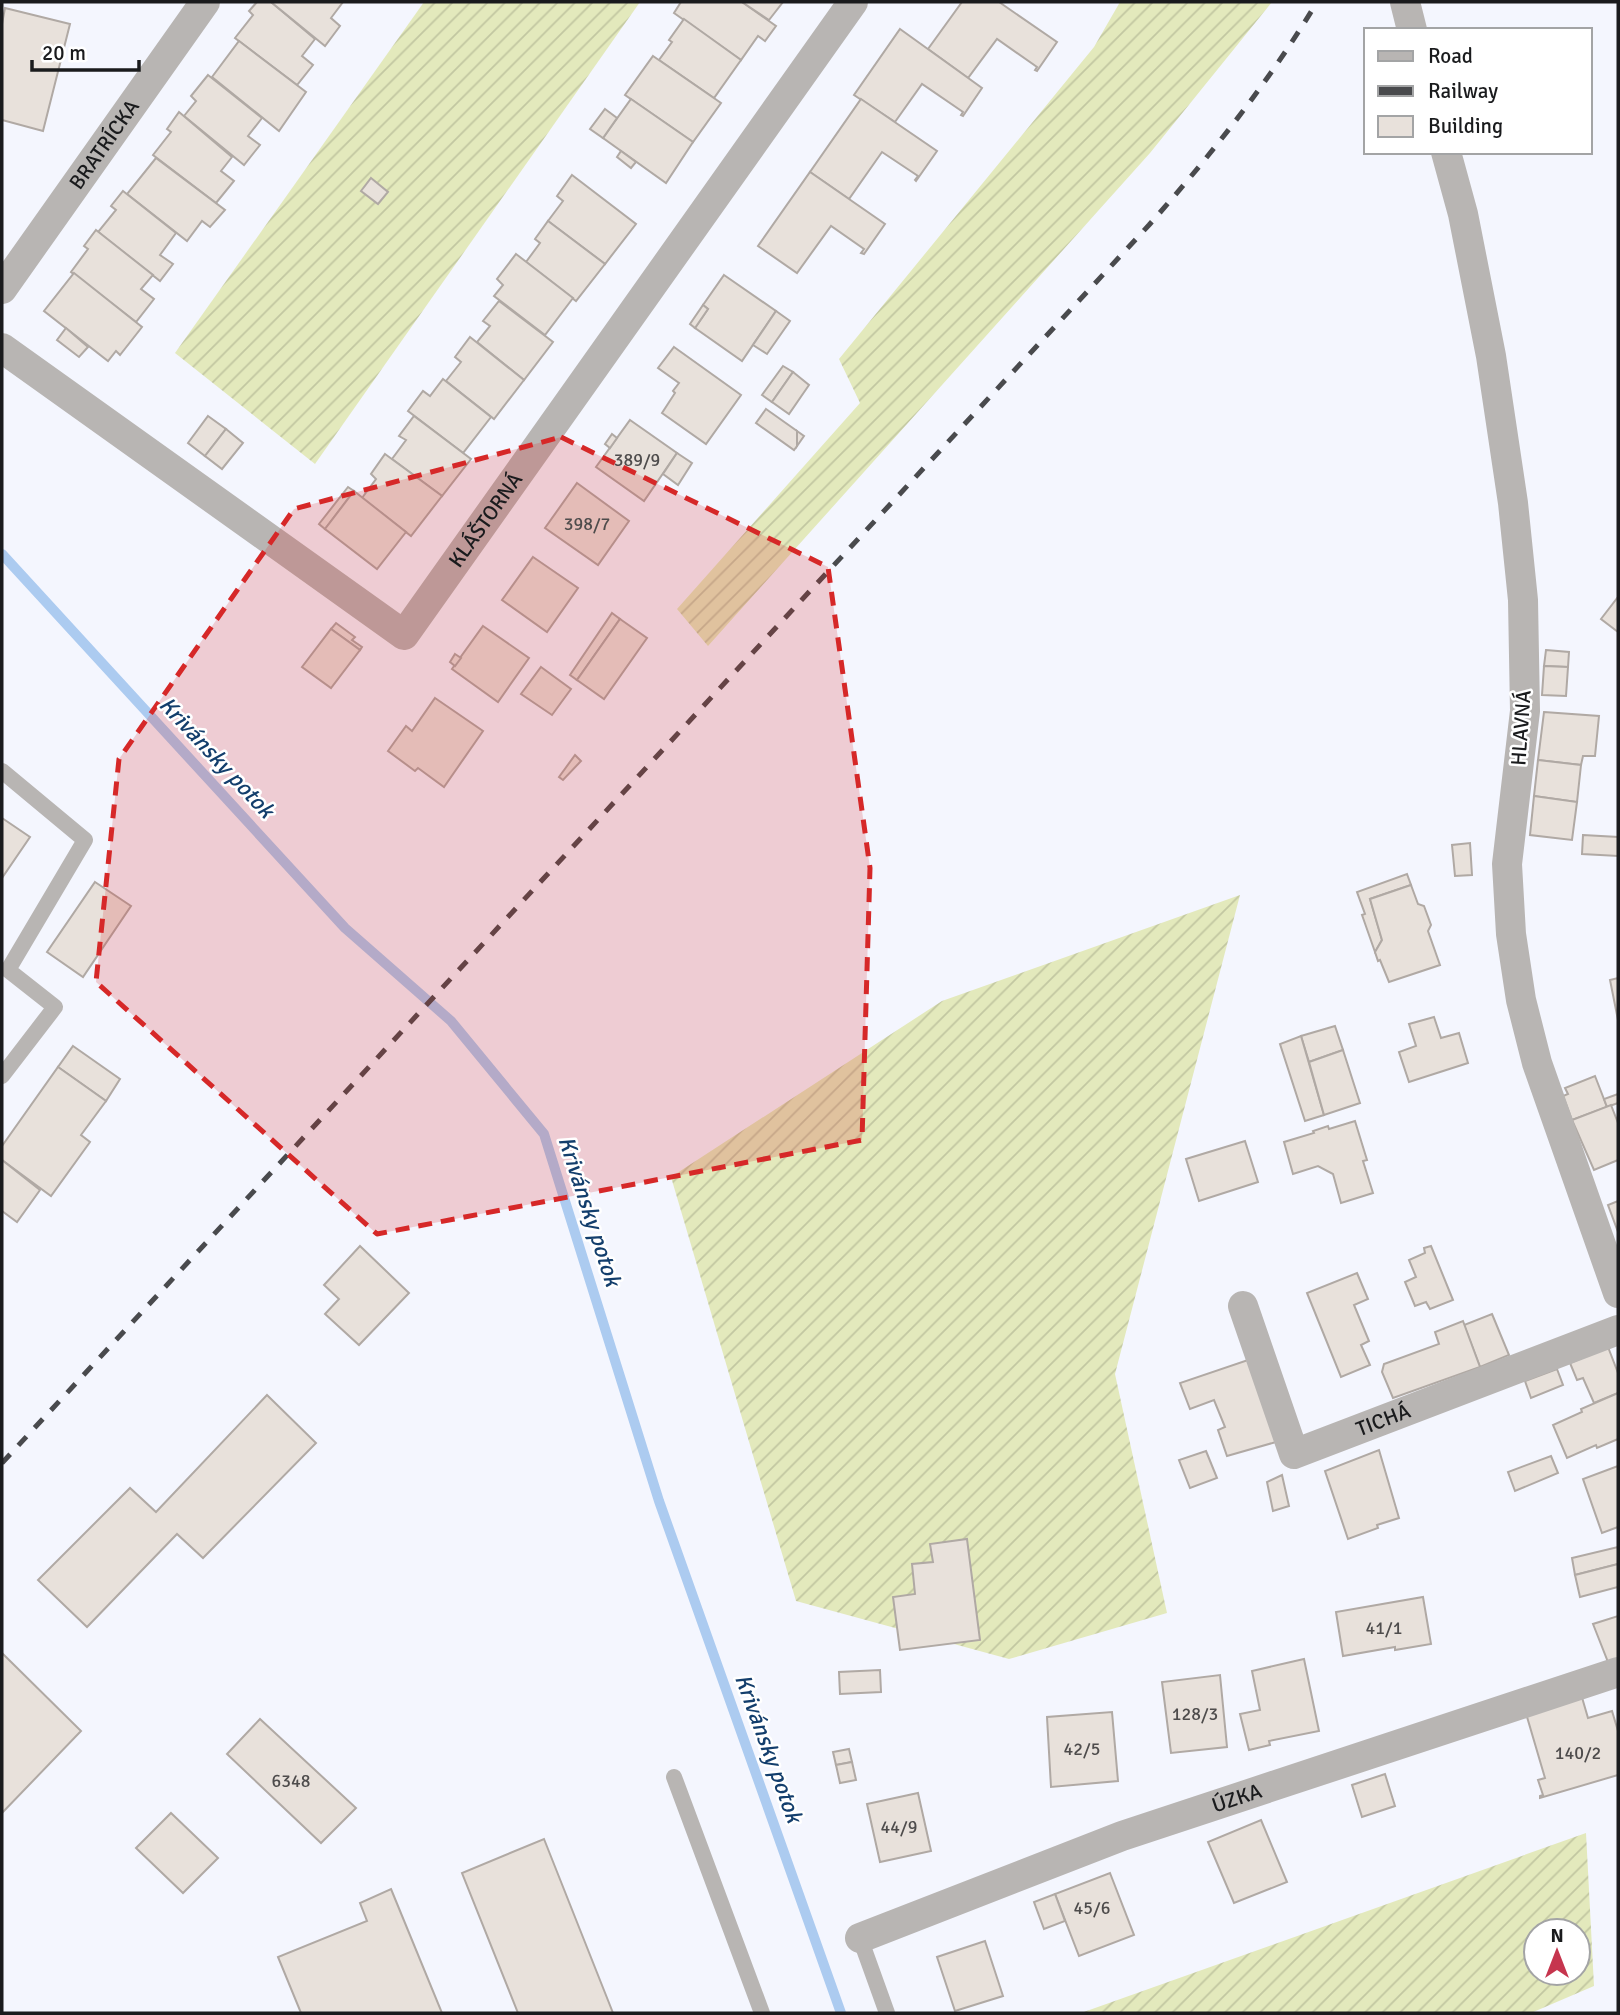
<svg xmlns="http://www.w3.org/2000/svg" width="1620" height="2015" viewBox="0 0 1620 2015" font-family="Signika,sans-serif">
	<defs>
		<pattern id="garden-furrows" width="10" height="10" patternUnits="userSpaceOnUse" patternTransform="scale(1.75)"><rect width="10" height="10" fill="#e3e9bc"/><path d="M-1 1l2-2M0 10L10 0M9 11l2-2" fill="none" stroke="#c2c7a1"/></pattern>
	</defs>
	<rect width="100%" height="100%" fill="#f4f6fe"/>
	<!-- garden -->
	<g fill="url(#garden-furrows)" fill-rule="evenodd">
		<polygon points="424,2 640,2 315,464 175,353"/>
		<polygon points="1120,2 1272,2 1150,153 708,646 677,609 860,403 839,359 1094,47"/>
		<polygon points="1240,895 1115,1374 1167,1613 1009,1659 796,1601 671,1177 942,1001"/>
		<path d="M 1586,1833 L 1594,1986 L 1531,2013 L 1081,2013 ZM 1536,1931 L 1578,1931 L 1578,1973 L 1536,1973 Z"/>
	</g>
	<g fill="none" stroke-linecap="round" stroke-linejoin="round">
		<!-- stream -->
		<polyline stroke="#accbf0" stroke-width="10" points="2,554 345,928 451,1021 544,1134 659,1501 841,2013"/>
	</g>
	<!-- building -->
	<g fill="#e8e1db" stroke="#b0a9a4" stroke-width="2">
		<polygon points="257,2 271,2 315,39 302,56 313,65 297,85 235,38 253,15 249,11"/>
		<polygon points="271,2 343,2 331,18 340,26 325,46"/>
		<polygon points="681,2 742,2 776,26 765,41 758,36 741,60 674,13"/>
		<polygon points="742,2 783,2 769,20"/>
		<polygon points="962,2 999,2 1057,42 1037,71 1035,70 1037,67 997,39 968,78 928,49"/>
		<polygon points="5,8 70,24 43,131 2,120 2,24"/>
		<polygon points="684,19 741,60 714,98 659,60 672,42 669,40"/>
		<polygon points="900,29 982,88 963,116 961,115 963,112 922,84 895,122 854,95"/>
		<polygon points="239,41 306,92 279,131 212,77"/>
		<polygon points="653,56 721,103 693,142 625,95"/>
		<polygon points="208,75 262,118 248,136 260,145 244,165 184,116 196,101 191,96"/>
		<polygon points="631,99 693,142 666,183 603,138"/>
		<polygon points="861,99 937,151 916,181 915,180 918,176 882,152 849,199 810,172"/>
		<polygon points="605,109 617,118 603,138 590,129"/>
		<polygon points="179,112 232,157 221,171 234,181 216,203 153,155 171,132 167,129"/>
		<polygon points="621,151 636,162 631,168 617,157"/>
		<polygon points="156,158 225,210 210,227 202,221 187,241 127,194"/>
		<polygon points="810,172 885,224 864,254 861,253 864,249 831,226 797,273 758,246"/>
		<polygon points="572,175 636,224 605,264 548,221 563,201 557,196"/>
		<polygon points="371,178 388,192 378,204 361,191"/>
		<polygon points="123,191 176,233 160,255 173,264 160,281 98,232 116,210 111,206"/>
		<polygon points="548,221 605,264 576,301 526,262 540,243 535,239"/>
		<polygon points="96,230 153,275 141,289 154,299 136,322 71,272 88,249 84,246"/>
		<polygon points="516,254 573,298 545,335 494,296 503,285 497,279"/>
		<polygon points="74,273 142,327 120,355 116,351 108,361 44,311"/>
		<polygon points="724,275 776,311 742,361 695,328 708,309 703,305"/>
		<polygon points="499,301 553,342 524,380 477,342 490,326 483,321"/>
		<polygon points="703,305 708,309 695,328 690,324"/>
		<polygon points="776,311 790,321 767,354 753,345"/>
		<polygon points="66,328 88,347 79,357 57,340"/>
		<polygon points="470,337 524,380 494,419 446,381 461,362 455,357"/>
		<polygon points="674,347 741,395 706,444 662,413 675,393 673,391 679,383 658,368"/>
		<polygon points="783,366 793,372 772,402 762,395"/>
		<polygon points="793,372 809,385 789,414 772,402"/>
		<polygon points="443,379 491,417 463,453 408,411 423,391 430,396"/>
		<polygon points="766,409 797,431 797,446 794,450 756,423"/>
		<polygon points="208,416 226,429 205,456 188,443"/>
		<polygon points="414,416 471,459 442,496 392,459 406,440 399,436"/>
		<polygon points="630,420 677,453 644,501 596,467"/>
		<polygon points="226,429 243,443 222,469 205,456"/>
		<polygon points="797,431 804,436 797,446"/>
		<polygon points="612,434 617,438 610,448 605,444"/>
		<polygon points="677,453 692,463 678,485 663,474"/>
		<polygon points="385,454 442,496 411,536 362,498 376,479 371,474"/>
		<polygon points="577,483 629,521 598,565 545,528"/>
		<polygon points="348,487 354,491 325,529 319,524"/>
		<polygon points="354,491 406,532 377,569 325,529"/>
		<polygon points="533,557 578,588 547,632 502,600"/>
		<polygon points="1618,597 1618,632 1601,619"/>
		<polygon points="612,613 620,619 577,680 570,675"/>
		<polygon points="620,619 647,638 604,699 577,680"/>
		<polygon points="336,623 355,637 352,640 362,647 360,650 331,629"/>
		<polygon points="483,626 529,658 498,702 452,669"/>
		<polygon points="331,629 360,650 331,688 302,667"/>
		<polygon points="1546,650 1569,652 1568,667 1544,666"/>
		<polygon points="455,654 461,658 455,666 450,662"/>
		<polygon points="1544,666 1568,667 1566,696 1542,695"/>
		<polygon points="541,667 571,689 552,715 521,694"/>
		<polygon points="435,698 483,731 444,787 418,768 415,771 388,751 406,726 412,731"/>
		<polygon points="1544,712 1599,716 1595,756 1583,756 1581,765 1538,760"/>
		<polygon points="575,755 581,761 563,780 559,777"/>
		<polygon points="1538,760 1581,765 1577,802 1534,796"/>
		<polygon points="1534,796 1577,802 1572,840 1530,835"/>
		<polygon points="2,818 30,837 2,878"/>
		<polygon points="1583,835 1618,837 1618,856 1582,854"/>
		<polygon points="1470,843 1472,875 1455,876 1452,845"/>
		<polygon points="1407,874 1411,885 1370,899 1382,940 1375,952 1362,915 1365,914 1357,892"/>
		<polygon points="95,882 131,906 83,977 47,952"/>
		<polygon points="1411,885 1418,904 1424,906 1431,925 1428,931 1440,965 1389,982 1380,960 1378,961 1375,952 1382,940 1370,899"/>
		<polygon points="1618,978 1618,1020 1610,980"/>
		<polygon points="1434,1017 1441,1038 1459,1033 1468,1063 1409,1082 1399,1052 1416,1046 1409,1024"/>
		<polygon points="1335,1026 1343,1050 1309,1062 1301,1036"/>
		<polygon points="1301,1036 1324,1115 1305,1121 1280,1044"/>
		<polygon points="73,1046 120,1079 106,1101 58,1067"/>
		<polygon points="1343,1050 1360,1103 1324,1115 1309,1062"/>
		<polygon points="58,1067 106,1101 81,1135 90,1142 51,1196 2,1160 2,1146"/>
		<polygon points="1595,1076 1607,1107 1572,1120 1563,1096 1568,1094 1565,1088"/>
		<polygon points="1618,1094 1618,1103 1607,1107 1604,1099"/>
		<polygon points="1611,1105 1618,1123 1618,1160 1594,1170 1572,1120"/>
		<polygon points="1355,1121 1367,1160 1363,1161 1373,1193 1341,1203 1333,1174 1318,1166 1293,1174 1284,1142 1314,1133 1313,1131 1328,1126 1329,1129"/>
		<polygon points="1245,1141 1258,1182 1199,1201 1186,1159"/>
		<polygon points="2,1160 40,1190 17,1222 2,1211"/>
		<polygon points="1618,1201 1618,1232 1608,1205"/>
		<polygon points="360,1246 409,1293 359,1345 325,1314 339,1299 324,1285"/>
		<polygon points="1431,1246 1453,1300 1430,1309 1426,1302 1415,1306 1405,1282 1416,1277 1409,1260 1425,1253 1424,1248"/>
		<polygon points="1357,1273 1368,1299 1354,1305 1369,1341 1361,1345 1370,1365 1341,1377 1307,1293"/>
		<polygon points="1492,1314 1509,1355 1480,1367 1464,1325"/>
		<polygon points="1463,1321 1480,1367 1393,1398 1382,1372 1384,1364 1439,1344 1435,1332"/>
		<polygon points="1608,1347 1618,1373 1618,1393 1594,1403 1583,1378 1577,1380 1570,1363"/>
		<polygon points="1248,1360 1276,1442 1227,1456 1218,1430 1225,1427 1214,1400 1190,1409 1180,1383"/>
		<polygon points="1557,1369 1563,1385 1531,1398 1525,1381"/>
		<polygon points="1618,1393 1618,1439 1597,1448 1596,1445 1567,1458 1553,1425 1582,1412 1581,1409"/>
		<polygon points="267,1395 316,1443 203,1558 177,1534 87,1627 38,1580 130,1488 156,1512"/>
		<polygon points="1379,1450 1399,1518 1377,1525 1378,1528 1348,1539 1325,1471"/>
		<polygon points="1206,1451 1217,1478 1190,1488 1179,1460"/>
		<polygon points="1551,1456 1558,1473 1515,1491 1508,1472"/>
		<polygon points="1618,1466 1618,1527 1602,1533 1583,1479"/>
		<polygon points="1282,1475 1289,1506 1273,1511 1267,1482"/>
		<polygon points="967,1539 980,1640 900,1650 893,1597 915,1594 912,1564 933,1562 930,1544"/>
		<polygon points="1618,1547 1618,1564 1575,1575 1572,1558"/>
		<polygon points="1618,1564 1618,1587 1580,1597 1575,1575"/>
		<polygon points="1423,1597 1431,1644 1395,1650 1395,1647 1343,1656 1336,1612"/>
		<polygon points="1618,1616 1618,1659 1608,1662 1593,1624"/>
		<polygon points="2,1653 81,1731 2,1813"/>
		<polygon points="1304,1659 1319,1731 1269,1741 1270,1745 1249,1750 1240,1714 1260,1710 1252,1671"/>
		<polygon points="880,1670 881,1692 840,1694 839,1672"/>
		<polygon points="1220,1675 1227,1747 1171,1753 1162,1682"/>
		<polygon points="1581,1694 1588,1718 1612,1711 1618,1731 1618,1775 1540,1798 1540,1796 1543,1795 1538,1780 1545,1778 1525,1710"/>
		<polygon points="1112,1712 1118,1781 1051,1787 1047,1717"/>
		<polygon points="260,1719 356,1808 321,1843 227,1754"/>
		<polygon points="849,1749 852,1762 836,1765 833,1752"/>
		<polygon points="852,1762 856,1780 840,1783 836,1765"/>
		<polygon points="1385,1774 1395,1806 1362,1817 1352,1785"/>
		<polygon points="918,1793 931,1851 880,1862 867,1804"/>
		<polygon points="171,1813 218,1858 183,1893 136,1848"/>
		<polygon points="1261,1820 1287,1882 1234,1903 1208,1842"/>
		<polygon points="544,1839 613,2013 518,2013 462,1873"/>
		<polygon points="1110,1873 1134,1935 1079,1956 1055,1894"/>
		<polygon points="391,1889 442,2013 301,2013 278,1957 367,1921 360,1903"/>
		<polygon points="1055,1894 1065,1921 1044,1929 1034,1902"/>
		<polygon points="985,1941 1003,1996 955,2011 937,1957"/>
	</g>
	<g fill="none" stroke-linecap="round" stroke-linejoin="round">
		<!-- lane -->
		<g stroke="#b8b5b3" stroke-width="16">
			<polyline points="2,771 85,840 8,970 55,1007 2,1076"/>
			<polyline points="674,1777 762,2013"/>
			<polyline points="860,1938 887,2013"/>
		</g>
		<!-- street -->
		<g stroke="#b8b5b3" stroke-width="30">
			<polyline points="1405,2 1412,30"/>
			<polyline points="1446,152 1463,214 1491,356 1513,503 1523,600 1525,711 1507,864 1511,934 1521,1000 1537,1063 1618,1293"/>
			<path id="s1" d="M 2,289 L 205,2"/>
			<path id="s2" d="M 2,348 L 404,635 L 853,2"/>
			<path id="s3" d="M 1243,1306 L 1294,1454 L 1618,1330"/>
			<path id="s4" d="M 860,1938 L 1122,1836 L 1618,1672"/>
		</g>
		<!-- rail -->
		<path stroke="#494a4d" stroke-width="5" stroke-dasharray="12 12" stroke-linecap="butt" d="M 2,1463 L 1149,225 C 1211,155 1269,82 1317,2"/>
	</g>
	<!-- marked area -->
	<path fill="#d62828" fill-opacity="0.2" stroke="#d62828" stroke-width="5" stroke-dasharray="14 9" stroke-linejoin="round" d="M 561,437 L 828,567 L 870,868 L 862,1140 L 377,1234 L 96,982 L 119,759 L 294,509 Z"/>
	<g text-anchor="middle" stroke-width="5" stroke-linejoin="round" paint-order="stroke">
		<!-- number labels -->
		<g font-size="18" fill="#4e4c4c">
			<text x="637" y="466">389/9</text>
			<text x="587" y="530">398/7</text>
			<text x="1384" y="1634">41/1</text>
			<text x="1195" y="1720">128/3</text>
			<text x="1082" y="1755">42/5</text>
			<text x="1578" y="1759">140/2</text>
			<text x="291" y="1787">6348</text>
			<text x="899" y="1833">44/9</text>
			<text x="1092" y="1914">45/6</text>
		</g>
		<!-- street labels -->
		<g font-size="21" fill="#1a1b1d" stroke="#fff">
			<text dy="7" stroke="none"><textPath href="#s1" startOffset="177">BRATRÍCKA</textPath></text>
			<text dy="7" stroke="none"><textPath href="#s2" startOffset="635">KLÁŠTORNÁ</textPath></text>
			<text transform="translate(1521 728) rotate(-86)" y="7">HLAVNÁ</text>
			<text dy="7" stroke="none"><textPath href="#s3" startOffset="252">TICHÁ</textPath></text>
			<text dy="7" stroke="none"><textPath href="#s4" startOffset="402">ÚZKA</textPath></text>
		</g>
		<!-- water labels -->
		<g font-size="23" font-style="italic" fill="#133e6c" stroke="#fff">
			<text transform="translate(217 757) rotate(47)" y="8">Krivánsky potok</text>
			<text transform="translate(590 1211) rotate(72)" y="8">Krivánsky potok</text>
			<text transform="translate(769 1748) rotate(70)" y="8">Krivánsky potok</text>
		</g>
	</g>
	<!-- border -->
	<rect width="1620" height="2015" fill="none" stroke="#1a1b1d" stroke-width="7"/>
	<!-- legend -->
	<rect x="1364" y="28" width="228" height="126" fill="#ffffff" stroke="#a3a4a5" stroke-width="2"/>
	<rect x="1378" y="51" width="35" height="10" fill="#b8b5b3" stroke="#a3a4a5" stroke-width="2"/>
	<text x="1428" y="63" font-size="21" fill="#1a1b1d">Road</text>
	<rect x="1378" y="86" width="35" height="10" fill="#494a4d" stroke="#a3a4a5" stroke-width="2"/>
	<text x="1428" y="98" font-size="21" fill="#1a1b1d">Railway</text>
	<rect x="1378" y="116" width="35" height="21" fill="#e8e1db" stroke="#a3a4a5" stroke-width="2"/>
	<text x="1428" y="133" font-size="21" fill="#1a1b1d">Building</text>
	<!-- north arrow -->
	<g transform="translate(1557 1952)"><circle r="33" fill="#ffffff" stroke="#a3a4a5" stroke-width="2"/>
	<path d="M0-5L12 26L0 18L-12 26Z" fill="#c6354e"/>
	<text y="-10" font-size="19" font-weight="bold" text-anchor="middle" fill="#1a1b1d">N</text>
	</g>
	<!-- scale -->
	<path d="M32 60v10h107v-10" fill="none" stroke="#1a1b1d" stroke-width="3.5"/>
	<text x="42" y="60" font-size="21" fill="#1a1b1d" stroke="#ffffff" stroke-width="5" paint-order="stroke">20 m</text>
</svg>
